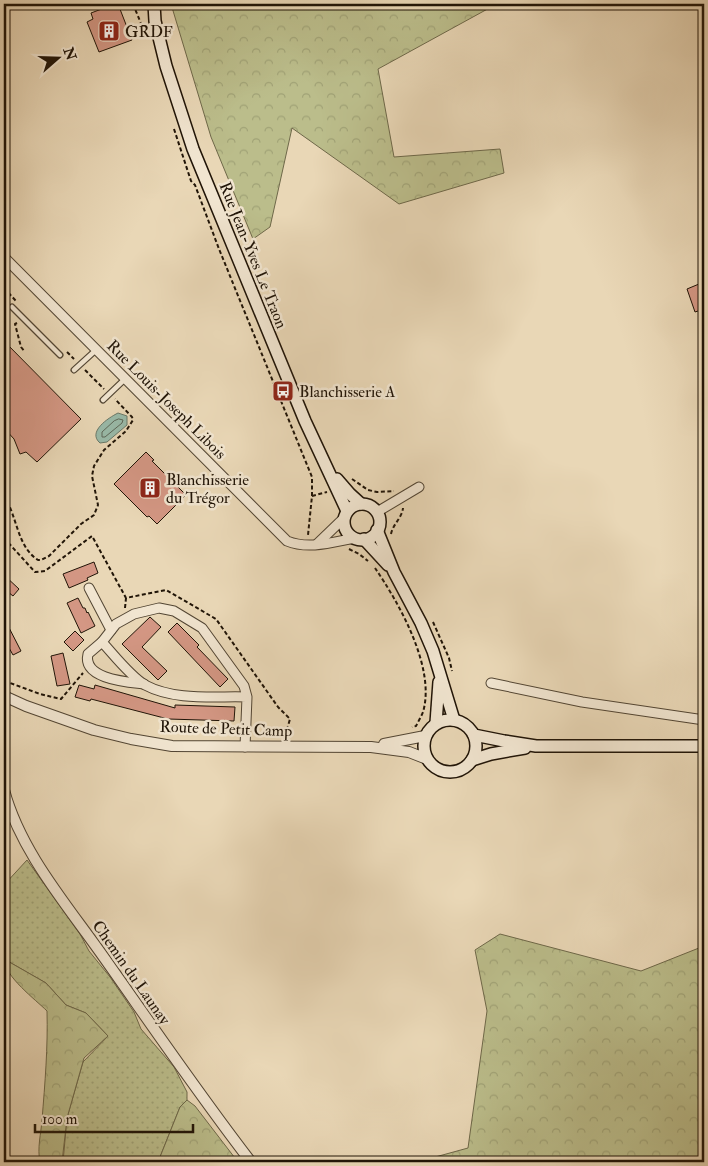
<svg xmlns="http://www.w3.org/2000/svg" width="708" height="1166" viewBox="0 0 708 1166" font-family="'IM FELL Double Pica',serif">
	<defs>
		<pattern id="grass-dots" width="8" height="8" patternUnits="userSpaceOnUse" patternTransform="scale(1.25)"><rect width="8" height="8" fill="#bbbd8b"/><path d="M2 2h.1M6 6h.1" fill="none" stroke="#a0a276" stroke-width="1.8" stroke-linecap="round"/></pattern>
		<pattern id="forest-crowns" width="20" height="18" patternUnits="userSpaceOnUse" patternTransform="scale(1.25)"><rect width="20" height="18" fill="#bbbd8b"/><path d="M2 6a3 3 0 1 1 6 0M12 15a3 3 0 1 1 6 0" fill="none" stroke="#a0a276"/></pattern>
	</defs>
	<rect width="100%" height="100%" fill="#e9d7b6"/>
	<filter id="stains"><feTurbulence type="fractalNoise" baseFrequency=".004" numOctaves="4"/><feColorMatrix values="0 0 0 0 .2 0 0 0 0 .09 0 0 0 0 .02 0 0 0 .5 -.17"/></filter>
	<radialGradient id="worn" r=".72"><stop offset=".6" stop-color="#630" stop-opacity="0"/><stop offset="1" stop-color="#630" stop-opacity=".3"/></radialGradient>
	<!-- grass -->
	<polygon fill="url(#grass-dots)" stroke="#6e6849" points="27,860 80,934 89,951 110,977 134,1012 141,1029 174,1067 187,1092 187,1100 180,1107 158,1162 63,1162 67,1118 83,1062 108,1036 86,1013 66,1005 46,983 4,959 4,885"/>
	<!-- forest -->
	<g fill="url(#forest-crowns)" stroke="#6e6849">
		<polygon points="171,4 492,4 493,6 378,69 394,157 500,149 504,173 399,204 292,128 270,227 253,239 211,137"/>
		<polygon points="500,934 641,971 704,946 704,1162 417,1162 468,1148 487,1011 475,950"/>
		<path d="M 4,959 L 46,983 L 66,1005 L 86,1013 L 108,1036 L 84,1058 L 67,1118 L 62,1162 L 40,1162 C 37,1148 41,1134 42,1120 C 45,1083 48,1047 47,1011 C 36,1000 4,976 4,959 Z"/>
		<polygon points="187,1100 195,1106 238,1162 158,1162 180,1107"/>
	</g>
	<!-- water -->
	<path fill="#99baa9" stroke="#697868" d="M 118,413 L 127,416 L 127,425 L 107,442 L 100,443 C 87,432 108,418 118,413 Z"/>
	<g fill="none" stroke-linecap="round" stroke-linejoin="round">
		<!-- shore -->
		<polygon stroke="#5c6758" stroke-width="1" points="119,419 123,420 122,423 105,437 102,437 102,432 114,421"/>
	</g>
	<!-- building -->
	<g fill="#d49784" stroke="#201407">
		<polygon points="115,4 118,4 132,40 99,52 87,22 93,19 91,13"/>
		<polygon points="699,284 704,299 704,309 695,312 687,289"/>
		<polygon points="4,341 81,419 37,462 26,452 20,454 14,439 4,428 4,379 8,375 4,371"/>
		<polygon points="146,452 154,460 152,461 186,495 157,524 149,516 147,517 114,484"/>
		<polygon points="94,562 98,573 87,578 88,580 69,588 63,574"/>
		<polygon points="4,575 19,589 13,596 8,592 4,597"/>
		<polygon points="78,598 83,608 85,608 87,613 88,612 95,626 81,633 67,603"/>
		<polygon points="150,617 161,627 142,647 167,671 158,680 122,644"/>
		<polygon points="4,618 21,651 13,655 4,639"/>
		<polygon points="177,623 199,645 197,647 228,679 220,687 168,632"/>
		<polygon points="75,631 84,640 73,651 64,642"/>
		<polygon points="63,653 70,684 57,686 51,656"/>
		<polygon points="79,685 94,689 95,685 175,708 175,705 235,707 234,721 168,719 91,699 90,701 75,697"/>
	</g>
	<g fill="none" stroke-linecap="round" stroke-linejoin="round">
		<!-- service casing -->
		<g stroke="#524533" stroke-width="7">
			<g id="service">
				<polyline points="12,307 60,355"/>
				<polyline points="74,370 96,350"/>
				<polyline points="103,400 125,379"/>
			</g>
		</g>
		<!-- minor casing -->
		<g stroke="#524533" stroke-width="11">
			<g id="minor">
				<path d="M 4,257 L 287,541 C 309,550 333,542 355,538"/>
				<polyline points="377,512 419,487"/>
				<polyline points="317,544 344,518"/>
				<polyline points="89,588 111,630"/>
				<path d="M 102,642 L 88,654 C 82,679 127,682 144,684"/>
				<polyline points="491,683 582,702 704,720"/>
				<path d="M 245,747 L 247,697 L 244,686 L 202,628 L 174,611 L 159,608 L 134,614 L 116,624 L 102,642 C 114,655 130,676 145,685 C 175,701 214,696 247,697"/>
			</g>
		</g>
		<!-- tertiary casing -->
		<g stroke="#524533" stroke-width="12">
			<g id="tertiary">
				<polyline points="4,696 26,706 94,730 131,739 172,746 371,747 409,752 427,759"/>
				<polyline points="384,744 425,736"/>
				<path d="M 4,790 C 21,853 68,906 105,959 C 153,1027 200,1096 251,1162"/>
			</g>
		</g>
		<!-- secondary casing -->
		<g stroke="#201407" stroke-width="14">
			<g id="secondary">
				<polyline points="154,4 155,21 166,66 193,149 305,421 347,511"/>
				<polyline points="337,479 350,494 361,504"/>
				<circle cx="362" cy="522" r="18"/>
				<polyline points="377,530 394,572 421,623 433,651 454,720"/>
				<polyline points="364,539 388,565"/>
				<circle cx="450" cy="746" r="26"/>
				<polyline points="436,723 439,682"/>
				<polyline points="474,735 504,741 536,746 704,746"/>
				<polyline points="472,760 491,754 525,748"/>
			</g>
		</g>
		<!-- path -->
		<g stroke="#201407" stroke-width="2" stroke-dasharray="4 2.5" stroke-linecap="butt">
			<polyline points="133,4 147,38"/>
			<polyline points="174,129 191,181 195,185 219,249 312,477 312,496 308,535"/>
			<polyline points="4,288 16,301"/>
			<polyline points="17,323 15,324 21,347 25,352"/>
			<polyline points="67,352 74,359"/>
			<polyline points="85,370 104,389"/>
			<polyline points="352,479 368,490 377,492 394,491"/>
			<path d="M 4,496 C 17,515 17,547 38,560 L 41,560 L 49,556 L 81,524 L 94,515 L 98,505 L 92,476 L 94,466 L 104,450 L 126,431 L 133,420 L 132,417 L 115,399"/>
			<polyline points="312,496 327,492"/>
			<path d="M 391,534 C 393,524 402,518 403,508"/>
			<polyline points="4,538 35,572 45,571 92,536 126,598 166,590 216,619 278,707 290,719 285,736"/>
			<polyline points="349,549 359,554 368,561"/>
			<path d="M 375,568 C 399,603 436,668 423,712 C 421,717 418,722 416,726 L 412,727"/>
			<polyline points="125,608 126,598"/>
			<polyline points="433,622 449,658 452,671"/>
			<polyline points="4,683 10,683 40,694 61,699 83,673"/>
		</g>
		<!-- service -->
		<use href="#service" stroke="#f1e5d0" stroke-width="4.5"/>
		<!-- minor -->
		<use href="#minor" stroke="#f1e5d0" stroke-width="9"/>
		<!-- tertiary -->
		<use href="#tertiary" stroke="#f1e5d0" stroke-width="10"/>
		<!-- secondary -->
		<use href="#secondary" stroke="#f1e5d0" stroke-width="11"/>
	</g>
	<!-- icons -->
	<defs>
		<g id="building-square" transform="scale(1.125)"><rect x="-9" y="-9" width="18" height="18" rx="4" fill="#8f2418" stroke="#f1e5d0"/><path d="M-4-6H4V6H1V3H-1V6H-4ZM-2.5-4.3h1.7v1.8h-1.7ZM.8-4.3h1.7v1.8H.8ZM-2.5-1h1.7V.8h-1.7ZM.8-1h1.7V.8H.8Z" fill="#fff"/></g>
		<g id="bus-square" transform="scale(1.125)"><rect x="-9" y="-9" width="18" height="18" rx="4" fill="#8f2418" stroke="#f1e5d0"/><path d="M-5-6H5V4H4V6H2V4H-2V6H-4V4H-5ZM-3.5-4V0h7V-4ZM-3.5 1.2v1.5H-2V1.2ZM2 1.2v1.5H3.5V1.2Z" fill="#fff"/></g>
	</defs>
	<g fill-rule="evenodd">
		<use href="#building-square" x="109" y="31"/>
		<use href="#bus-square" x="283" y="391"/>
		<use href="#building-square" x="150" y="488"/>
	</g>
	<g text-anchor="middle" stroke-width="5" stroke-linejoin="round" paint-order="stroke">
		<!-- poi labels -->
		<g font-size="16" fill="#201407" stroke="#f1e5d0" text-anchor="start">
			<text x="125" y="37">GRDF</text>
			<text x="299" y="397">Blanchisserie A</text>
			<text x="166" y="485">Blanchisserie<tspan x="166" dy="18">du Trégor</tspan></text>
		</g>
		<!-- street labels -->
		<g font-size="16" fill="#201407" stroke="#f1e5d0">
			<text transform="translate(254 255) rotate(68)" y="6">Rue Jean-Yves Le Traon</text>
			<text transform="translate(167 399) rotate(45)" y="6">Rue Louis-Joseph Libois</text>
			<text transform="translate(226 728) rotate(2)" y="6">Route de Petit Camp</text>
			<text transform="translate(132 972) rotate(55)" y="6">Chemin du Launay</text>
		</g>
	</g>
	<!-- margin -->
	<rect width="708" height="1166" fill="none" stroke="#e9d7b6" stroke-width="20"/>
	<rect x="5" y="5" width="698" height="1156" fill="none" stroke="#201407" stroke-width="2.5"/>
	<rect x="10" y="10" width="688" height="1146" fill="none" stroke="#201407"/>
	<!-- north arrow -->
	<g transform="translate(58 58) rotate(70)" stroke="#f1e5d0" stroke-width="4" paint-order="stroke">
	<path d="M0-4L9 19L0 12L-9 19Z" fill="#201407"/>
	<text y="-8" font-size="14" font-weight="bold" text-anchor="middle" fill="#201407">N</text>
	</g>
	<!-- scale -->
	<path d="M35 1124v8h158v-8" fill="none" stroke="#201407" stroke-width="2.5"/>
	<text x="42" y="1124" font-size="15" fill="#201407" stroke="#f1e5d0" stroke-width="4" paint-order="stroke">100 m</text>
	<rect width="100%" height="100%" filter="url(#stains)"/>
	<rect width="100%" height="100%" fill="url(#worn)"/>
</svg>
